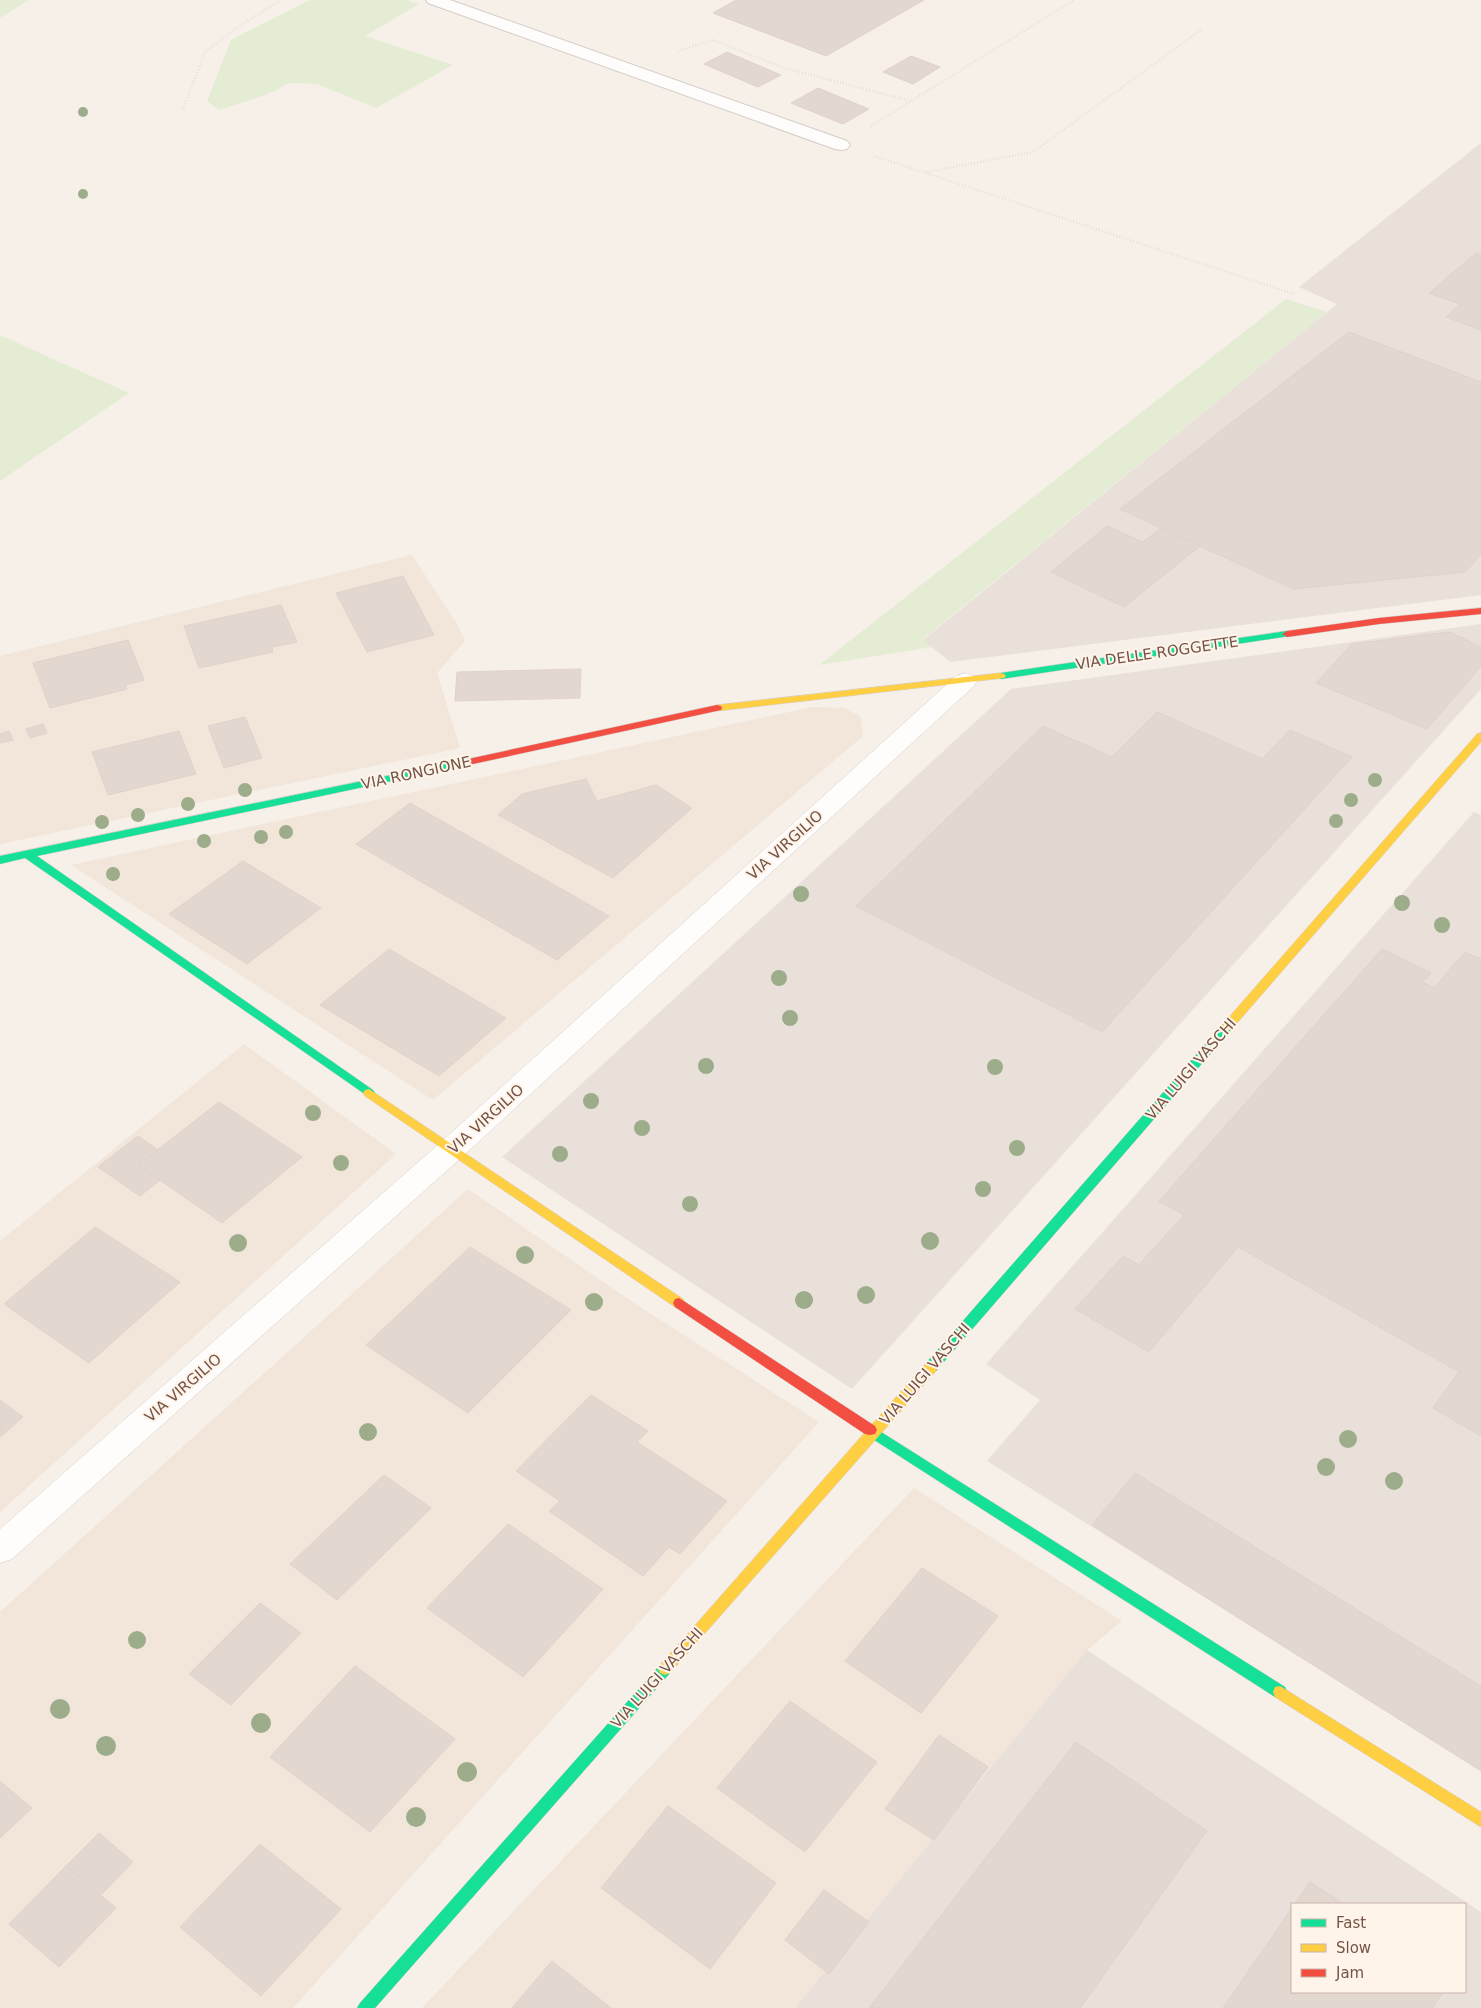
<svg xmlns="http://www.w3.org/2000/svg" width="1481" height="2008" viewBox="0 0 1481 2008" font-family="'DejaVu Sans',sans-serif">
	<rect width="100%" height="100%" fill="#f6f0e9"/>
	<!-- residential -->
	<g fill="#f2e5d9">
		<polygon points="412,555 457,624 465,641 437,673 460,748 0,844 0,656"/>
		<polygon points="813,707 844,708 861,717 863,736 433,1100 71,865"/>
		<polygon points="244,1044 396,1154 0,1512 0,1241"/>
		<polygon points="468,1189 634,1303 819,1422 293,2008 0,2008 0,1612"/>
		<polygon points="914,1488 1122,1621 1087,1650 795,2008 422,2008"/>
	</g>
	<!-- industrial -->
	<g fill="#e9e0da" fill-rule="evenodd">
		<polygon points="1481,143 1481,595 950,662 923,640 1337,304 1299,287"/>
		<polygon points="1481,624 1481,689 852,1389 502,1157 1011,689"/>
		<polygon points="1474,812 1481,815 1481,1771 987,1461 1040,1400 986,1364"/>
		<path d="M 1087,1650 L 1481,1912 L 1481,2008 L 795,2008 ZM 1292,1904 L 1465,1904 L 1465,1992 L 1292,1992 Z"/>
	</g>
	<!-- green -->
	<g fill="#e4edd3">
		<polygon points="0,0 29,0 0,18"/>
		<polygon points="310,0 407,0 419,4 365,36 453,65 376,108 317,84 290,83 266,95 219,110 207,101 231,40"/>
		<polygon points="1286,299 1327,312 923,639 932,647 819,665"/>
		<polygon points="0,335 129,393 0,481"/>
	</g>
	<!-- building -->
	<g fill="#e3d8d0" stroke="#dfd2cb">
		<polygon points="736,0 924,0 826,56 713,13"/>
		<polygon points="727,52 781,75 758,87 704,64"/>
		<polygon points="911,56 940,67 913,84 883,72"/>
		<polygon points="818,88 869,109 843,124 791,103"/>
		<polygon points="1476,253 1481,255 1481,330 1446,317 1460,304 1429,293"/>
		<polygon points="1349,332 1481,382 1481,555 1465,572 1293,589 1120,509"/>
		<polygon points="1107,526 1143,542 1161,528 1200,546 1124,607 1051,572"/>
		<polygon points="403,576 434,635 367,652 336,593"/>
		<polygon points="281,605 297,642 272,647 273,652 199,668 184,626"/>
		<polygon points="1450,632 1481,647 1481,666 1427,729 1316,683 1352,644"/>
		<polygon points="128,640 144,680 125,685 127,689 50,708 33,663"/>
		<polygon points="581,669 580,698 455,701 457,672"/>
		<polygon points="1157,712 1262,759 1290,730 1352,757 1102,1032 856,906 1043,726 1112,757"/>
		<polygon points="245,717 262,758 224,768 208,726"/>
		<polygon points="43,724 47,733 30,738 26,729"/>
		<polygon points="9,731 13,740 0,743 0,734"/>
		<polygon points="179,731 196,774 108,795 92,752"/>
		<polygon points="586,779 597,801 656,785 692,808 613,878 498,815 522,794"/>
		<polygon points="410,803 609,916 557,960 356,844"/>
		<polygon points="243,861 321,908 247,964 169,914"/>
		<polygon points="389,949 506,1018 439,1076 320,1005"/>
		<polygon points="1382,949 1431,973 1423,982 1434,988 1465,952 1481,959 1481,1436 1433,1408 1459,1372 1238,1247 1149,1352 1075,1309 1123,1256 1139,1265 1184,1215 1159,1201"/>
		<polygon points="219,1102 302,1157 222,1223 138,1165"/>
		<polygon points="138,1136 158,1150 138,1165 160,1180 140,1196 98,1167"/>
		<polygon points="95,1227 180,1282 89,1363 4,1304"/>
		<polygon points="470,1247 571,1310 468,1413 366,1345"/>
		<polygon points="591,1395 648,1431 637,1442 727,1501 680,1554 669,1547 643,1576 549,1511 560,1501 516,1471"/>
		<polygon points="0,1400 23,1417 0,1437"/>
		<polygon points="1135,1473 1481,1686 1481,1771 1092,1525"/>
		<polygon points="384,1475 431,1508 337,1600 290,1564"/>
		<polygon points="508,1524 603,1589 523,1677 427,1608"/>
		<polygon points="922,1568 998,1616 921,1713 845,1661"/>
		<polygon points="260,1603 301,1633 231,1705 189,1674"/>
		<polygon points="355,1666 455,1739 370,1832 270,1757"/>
		<polygon points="790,1701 877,1762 805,1852 717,1788"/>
		<polygon points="939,1735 988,1767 934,1840 885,1809"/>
		<polygon points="1076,1742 1207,1831 1080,2008 869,2008"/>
		<polygon points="0,1781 32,1808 0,1838"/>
		<polygon points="668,1806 776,1883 710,1969 601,1888"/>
		<polygon points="99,1833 133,1862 101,1895 66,1866"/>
		<polygon points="260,1844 341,1909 261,1996 180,1927"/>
		<polygon points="66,1866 116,1908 59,1967 9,1924"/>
		<polygon points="1310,1882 1344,1904 1295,1904"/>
		<polygon points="824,1890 869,1922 829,1974 785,1940"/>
		<polygon points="1292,1908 1292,1992 1443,1992 1433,2008 1223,2008"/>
		<polygon points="552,1961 611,2008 512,2008"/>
	</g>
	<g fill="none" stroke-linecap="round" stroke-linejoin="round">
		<!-- lane casing -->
		<g stroke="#d4cbc6" stroke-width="2">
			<polygon id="lane" points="426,0 450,0 847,141 850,145 847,149 841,150 835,149 428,3"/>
		</g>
		<!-- street casing -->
		<g stroke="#d4cbc6" stroke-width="1">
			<polygon id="street" points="965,673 974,676 977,681 974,686 461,1158 12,1559 0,1563 0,1529 441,1142 956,676"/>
		</g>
		<!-- fast casing -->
		<g stroke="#d5cbc6" stroke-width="1">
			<g id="fast">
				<polygon points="1287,631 1292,634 1290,636 1001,679 996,676 1001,673"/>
				<polygon points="459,761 464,764 463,766 37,856 373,1090 375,1093 373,1096 369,1097 25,858 0,864 0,856"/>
				<polygon points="1227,1023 1233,1027 1231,1030 936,1371 931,1372 926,1371 925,1367 926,1363 1223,1024"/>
				<polygon points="870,1425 1285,1687 1287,1692 1285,1697 1280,1698 1275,1697 865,1434 863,1430 865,1426"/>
				<polygon points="665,1663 670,1665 672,1669 670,1673 375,2008 357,2008 360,2003 660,1665"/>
			</g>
		</g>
		<!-- slow casing -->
		<g stroke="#d5cbc6" stroke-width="1">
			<g id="slow">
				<polygon points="1001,673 1004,674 1006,676 1004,678 717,711 712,708 717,705"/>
				<polygon points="1481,733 1481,742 1231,1030 1223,1030 1221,1027 1223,1024 1477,734"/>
				<polygon points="369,1089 683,1299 685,1303 683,1307 679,1308 675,1307 365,1096 363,1093 365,1090"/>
				<polygon points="931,1362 936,1363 937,1367 936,1371 670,1673 665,1675 660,1673 658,1669 660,1665 926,1363"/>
				<polygon points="1280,1686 1481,1812 1481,1827 1275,1697 1273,1692 1275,1687"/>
			</g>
		</g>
		<!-- jam casing -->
		<g stroke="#d5cbc6" stroke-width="1">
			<g id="jam">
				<polygon points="1481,608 1481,614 1379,624 1287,637 1282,634 1287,631 1379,618"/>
				<polygon points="717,705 721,706 722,708 721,710 459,767 454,764 459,761"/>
				<polygon points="679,1298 875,1426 877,1430 875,1434 870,1435 865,1434 675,1307 673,1303 675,1299"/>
			</g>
		</g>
		<!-- path -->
		<g stroke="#dad0cc" stroke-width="2.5" stroke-dasharray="0.5 2.5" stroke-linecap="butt">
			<polyline points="678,51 713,40 784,68 911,101"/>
			<polyline points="183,109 205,52 235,29 281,0"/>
			<polyline points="871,126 1074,0"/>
			<polyline points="874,156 1294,294"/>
			<polyline points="927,172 1033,152 1202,29"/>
		</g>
		<!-- lane -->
		<use href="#lane" fill="#fefdfc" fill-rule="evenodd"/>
		<!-- street -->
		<use href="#street" fill="#fefdfc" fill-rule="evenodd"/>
		<!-- fast -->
		<use href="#fast" fill="#16e098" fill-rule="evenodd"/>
		<!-- slow -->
		<use href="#slow" fill="#ffcf43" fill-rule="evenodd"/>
		<!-- jam -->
		<use href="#jam" fill="#f24e42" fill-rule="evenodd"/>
	</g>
	<!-- trees -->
	<g fill="#9dac8a">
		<circle cx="83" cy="112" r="5"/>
		<circle cx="83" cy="194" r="5"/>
		<circle cx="1375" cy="780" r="7"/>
		<circle cx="245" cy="790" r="7"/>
		<circle cx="1351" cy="800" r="7"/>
		<circle cx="188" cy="804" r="7"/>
		<circle cx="138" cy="815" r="7"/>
		<circle cx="1336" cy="821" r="7"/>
		<circle cx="102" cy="822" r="7"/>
		<circle cx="286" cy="832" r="7"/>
		<circle cx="261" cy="837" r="7"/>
		<circle cx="204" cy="841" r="7"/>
		<circle cx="113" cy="874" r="7"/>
		<circle cx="801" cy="894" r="8"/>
		<circle cx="1402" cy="903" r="8"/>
		<circle cx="1442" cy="925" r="8"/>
		<circle cx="779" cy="978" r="8"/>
		<circle cx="790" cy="1018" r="8"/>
		<circle cx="706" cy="1066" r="8"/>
		<circle cx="995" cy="1067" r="8"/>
		<circle cx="591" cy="1101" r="8"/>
		<circle cx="313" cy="1113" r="8"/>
		<circle cx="642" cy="1128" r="8"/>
		<circle cx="1017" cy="1148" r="8"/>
		<circle cx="560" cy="1154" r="8"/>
		<circle cx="341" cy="1163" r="8"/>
		<circle cx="983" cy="1189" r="8"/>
		<circle cx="690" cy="1204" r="8"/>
		<circle cx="930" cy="1241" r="9"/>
		<circle cx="238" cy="1243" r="9"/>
		<circle cx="525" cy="1255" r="9"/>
		<circle cx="866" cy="1295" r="9"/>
		<circle cx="804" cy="1300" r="9"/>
		<circle cx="594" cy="1302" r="9"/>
		<circle cx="368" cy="1432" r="9"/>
		<circle cx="1348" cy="1439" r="9"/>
		<circle cx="1326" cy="1467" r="9"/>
		<circle cx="1394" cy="1481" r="9"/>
		<circle cx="137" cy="1640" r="9"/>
		<circle cx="60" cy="1709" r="10"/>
		<circle cx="261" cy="1723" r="10"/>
		<circle cx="106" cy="1746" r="10"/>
		<circle cx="467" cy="1772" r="10"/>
		<circle cx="416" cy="1817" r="10"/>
	</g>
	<g text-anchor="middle" stroke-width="4" stroke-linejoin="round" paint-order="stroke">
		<!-- street labels -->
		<g font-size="15" fill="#755448" stroke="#fff4e9">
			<text transform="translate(1157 653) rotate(-8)" y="5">VIA DELLE ROGGETTE</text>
			<text transform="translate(416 773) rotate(-12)" y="5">VIA RONGIONE</text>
			<text transform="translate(785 845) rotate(-42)" y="5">VIA VIRGILIO</text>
			<text transform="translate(1191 1069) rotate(-49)" y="5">VIA LUIGI VASCHI</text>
			<text transform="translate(486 1119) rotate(-42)" y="5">VIA VIRGILIO</text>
			<text transform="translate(925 1374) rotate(-49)" y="5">VIA LUIGI VASCHI</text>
			<text transform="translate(183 1388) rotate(-41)" y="5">VIA VIRGILIO</text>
			<text transform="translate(657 1678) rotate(-48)" y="5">VIA LUIGI VASCHI</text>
		</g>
	</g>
	<!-- legend -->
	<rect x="1291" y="1903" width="175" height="90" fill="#fff4e9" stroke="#c8b4a9"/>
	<rect x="1301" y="1919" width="25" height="8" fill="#16e098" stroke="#c8b4a9"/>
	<text x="1336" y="1928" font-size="15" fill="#755448">Fast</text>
	<rect x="1301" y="1944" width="25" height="8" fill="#ffcf43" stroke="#c8b4a9"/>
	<text x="1336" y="1953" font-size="15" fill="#755448">Slow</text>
	<rect x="1301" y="1969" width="25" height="8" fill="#f24e42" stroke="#c8b4a9"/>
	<text x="1336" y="1978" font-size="15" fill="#755448">Jam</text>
</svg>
